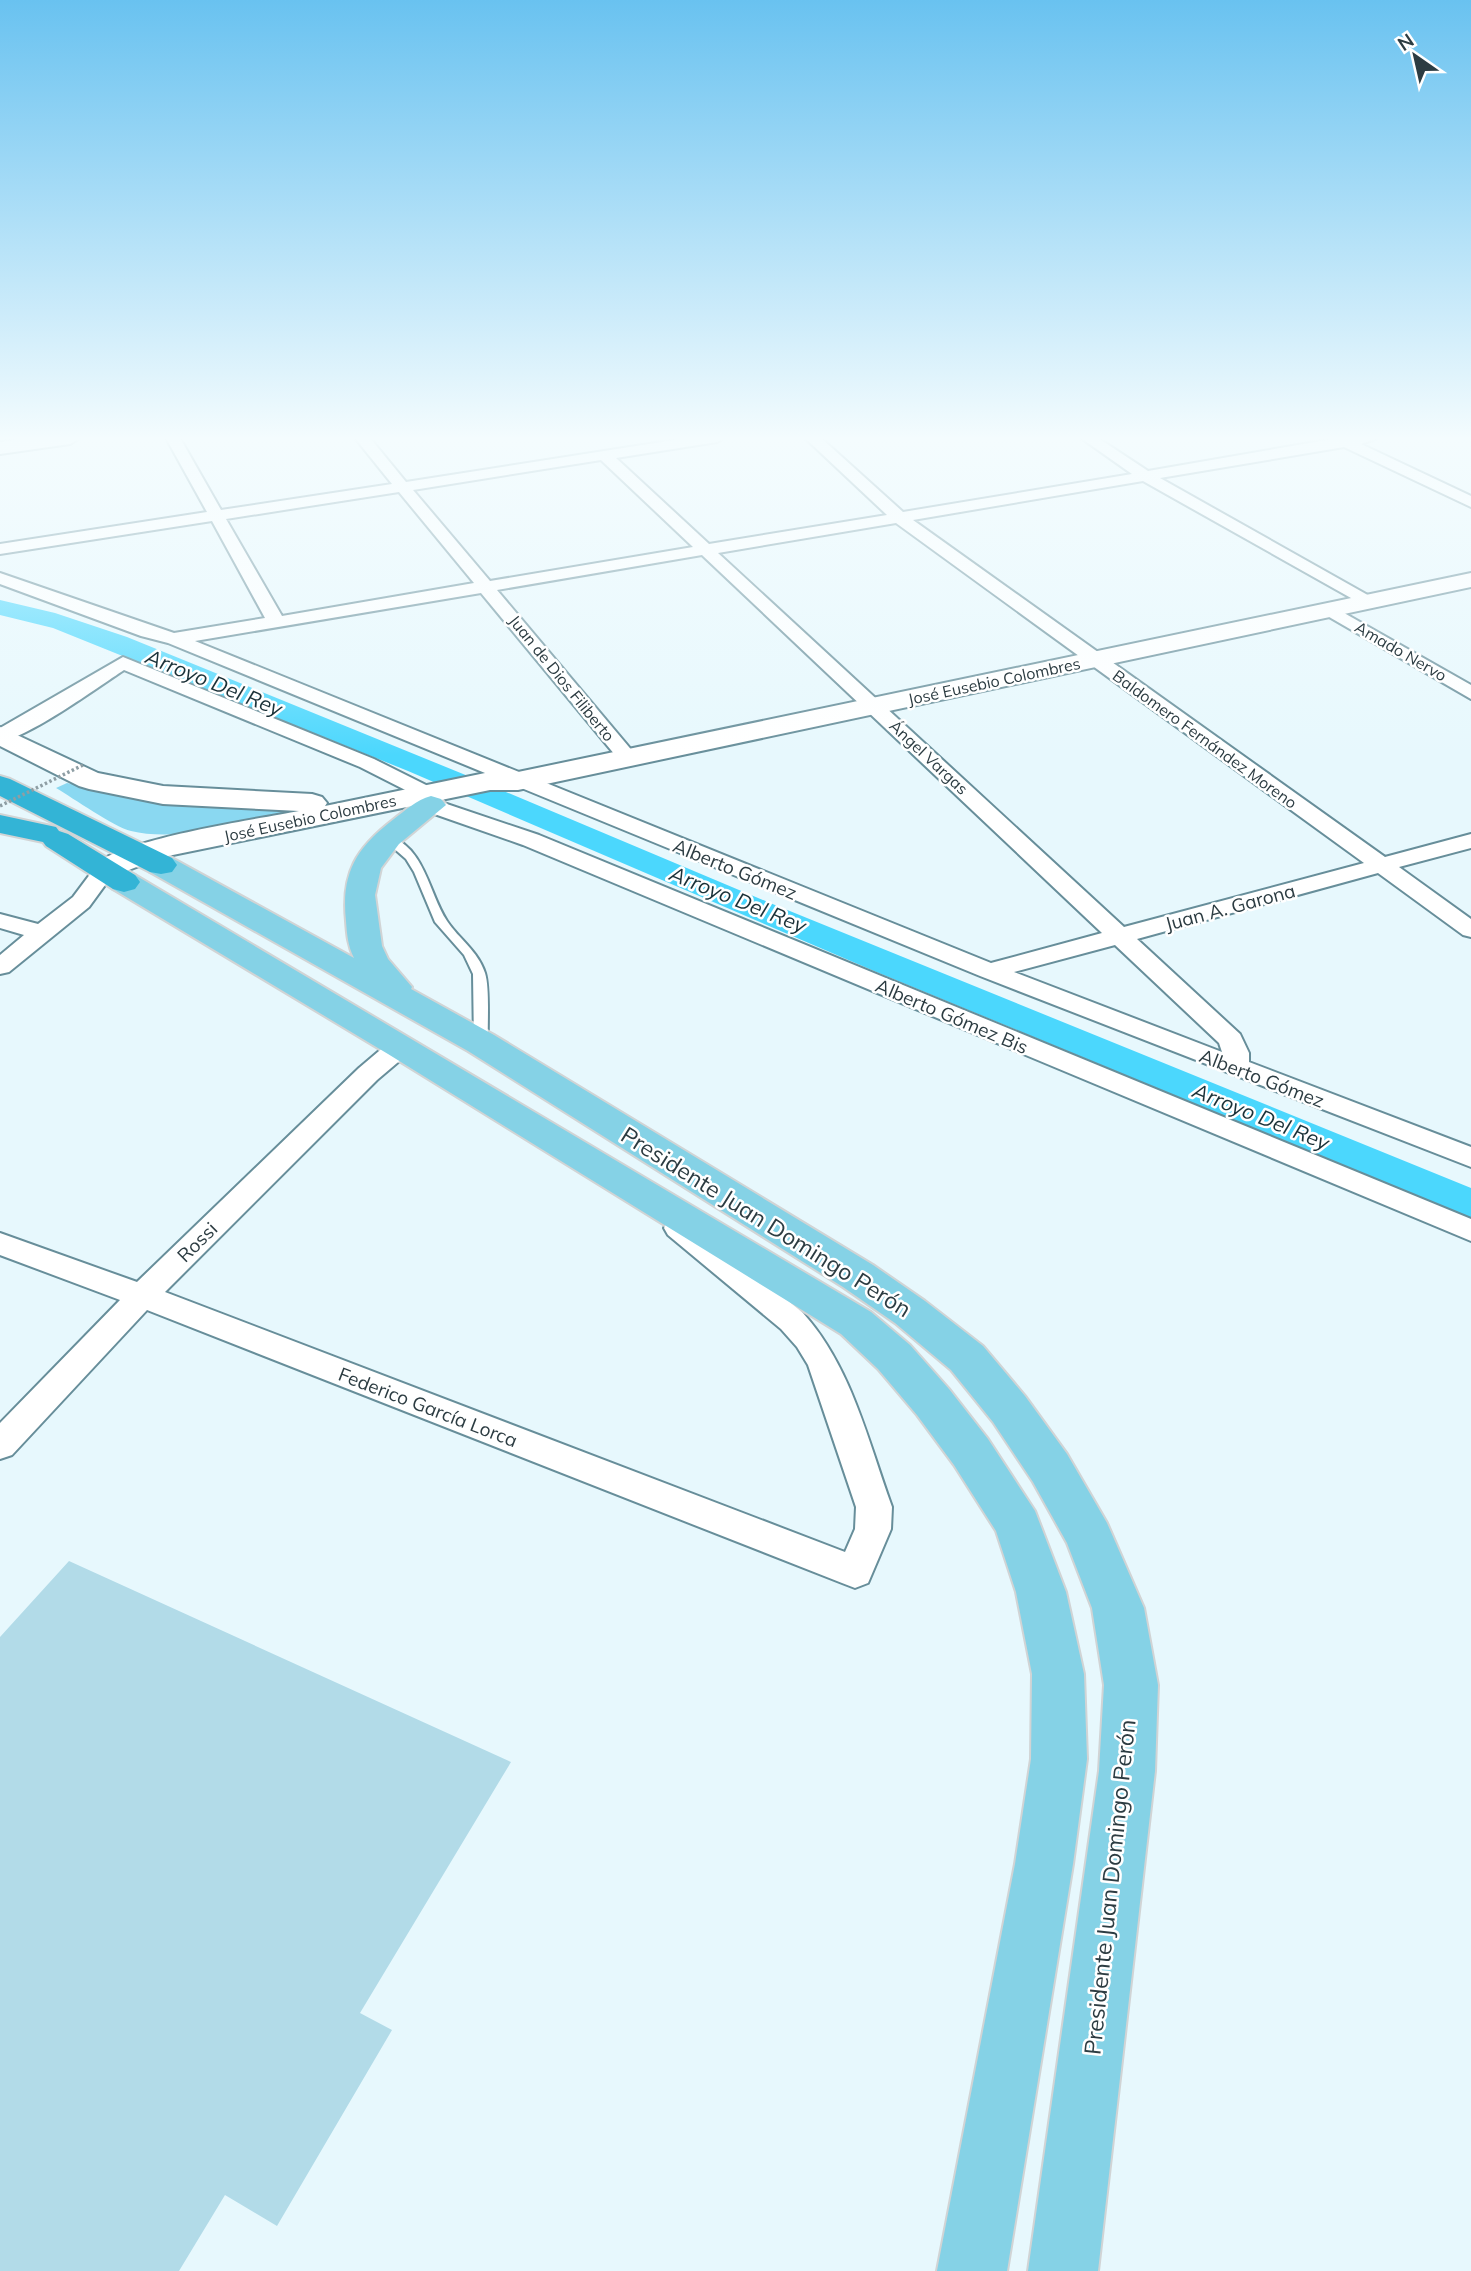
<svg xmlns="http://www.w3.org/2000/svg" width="1471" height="2271" viewBox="0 0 1471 2271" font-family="Mulish,sans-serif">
	<rect width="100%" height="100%" fill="#e7f8fd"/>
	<!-- green -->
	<path fill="#8ad8f1" d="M 67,783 L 135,798 L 190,806 L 314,812 C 266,821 177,843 131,831 C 114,827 73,798 56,788 Z"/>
	<!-- water -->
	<polygon fill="#4bd7fd" points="0,600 55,613 127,637 468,776 775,905 1471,1188 1471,1218 874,971 408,771 53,628 0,615"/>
	<!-- building -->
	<polygon fill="#b2dbe8" points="69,1561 511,1762 360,2013 392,2030 277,2226 225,2195 179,2271 0,2271 0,1637"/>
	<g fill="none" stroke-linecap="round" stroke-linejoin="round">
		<!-- lane casing -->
		<g stroke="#678e9a" stroke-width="4">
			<path id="lane" d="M 388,835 C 426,849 428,892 447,921 C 459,939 478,951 485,973 C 490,989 487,1025 488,1043 L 486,1046 L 476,1046 L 474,1043 L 473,974 L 464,955 L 435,922 L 414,872 L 406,859 L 382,838 Z"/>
		</g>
		<!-- street casing -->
		<g stroke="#678e9a" stroke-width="4">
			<g id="street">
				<path d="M 166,438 L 180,438 L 221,510 L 392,484 L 355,438 L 370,438 L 406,482 L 687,438 L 724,438 L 717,442 L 616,458 L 709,544 L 887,515 L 805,438 L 821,438 L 903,512 L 1132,474 L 1081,438 L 1098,438 L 1148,471 L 1338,438 L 1378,438 L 1361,444 L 1471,496 L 1471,507 L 1344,447 L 1160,478 L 1373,598 L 1376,602 L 1373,606 L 1367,607 L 1143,481 L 913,520 L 1385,857 L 1471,834 L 1471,848 L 1399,867 L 1471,919 L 1471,937 L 1463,935 L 1378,873 L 1137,939 L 1240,1034 L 1249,1053 L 1249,1062 L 1471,1147 L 1471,1167 L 980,976 L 168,643 L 141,636 L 0,584 L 0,573 L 174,633 L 265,618 L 212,521 L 0,554 L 0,544 L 207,512 ZM 601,460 L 693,547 L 490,581 L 413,490 ZM 399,492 L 474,583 L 282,616 L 226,519 ZM 896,523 L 1364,863 L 1124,927 L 718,553 ZM 702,555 L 1102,933 L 991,963 L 195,641 L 481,593 L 620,761 L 634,761 L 637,757 L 634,753 L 497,590 ZM 1115,945 L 1219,1043 L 1222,1052 L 1014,972 Z"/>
				<polygon points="1330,605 1471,685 1471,699 1324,614 1321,610"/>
				<path d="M 123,657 L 374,759 L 434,789 L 437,794 L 432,799 L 539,835 L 1471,1219 L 1471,1241 L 523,845 L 423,810 L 420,805 L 425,800 L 360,767 L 124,670 C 98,687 27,739 0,741 L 0,728 Z"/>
				<polygon points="105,863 113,865 116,870 89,907 9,972 0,974 0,955 24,935 0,928 0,914 38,924 73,897 97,865"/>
				<path d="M 401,1038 L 410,1040 L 414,1046 L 410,1052 L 377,1080 L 165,1292 L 845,1552 L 855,1529 L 856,1507 L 808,1365 L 797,1347 L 781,1329 L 668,1235 L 664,1228 L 668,1221 L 679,1218 L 690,1221 L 803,1313 C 851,1366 868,1441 892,1507 L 891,1529 L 868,1583 L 855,1588 L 842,1583 L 147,1310 L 12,1455 L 0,1459 L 0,1423 L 120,1300 L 0,1255 L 0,1233 L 137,1282 L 359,1068 L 392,1040 Z"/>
			</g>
		</g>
		<!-- secondary casing -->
		<g stroke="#678e9a" stroke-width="4">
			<g id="secondary">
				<polygon points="26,438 80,438 70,444 0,454 0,442"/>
				<path d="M 1471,573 L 1471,587 L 518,790 L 490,790 L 163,857 L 105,879 L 94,877 L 89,870 C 110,840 259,819 299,811 L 163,804 L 89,789 L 79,786 L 0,746 L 0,727 L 98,773 L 163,786 L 312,794 L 322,797 L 327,803 L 325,806 L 490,772 L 518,772 Z"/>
			</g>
		</g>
		<!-- primary casing -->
		<g stroke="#d1d4d5" stroke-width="4">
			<g id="primary">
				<path d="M 431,796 L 441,799 L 446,805 L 399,844 L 381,868 L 375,895 L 382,946 L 388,959 L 412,987 L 411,989 L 494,1035 L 873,1265 L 925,1301 L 983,1346 L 1025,1396 L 1067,1454 L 1107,1523 L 1144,1608 L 1158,1685 L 1155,1771 L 1098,2271 L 1028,2271 L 1099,1771 L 1104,1685 L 1092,1608 L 1067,1543 L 1033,1482 L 993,1422 L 951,1370 L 895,1323 L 843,1287 L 468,1051 L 150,872 L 145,865 L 150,858 L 161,856 L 172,858 L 354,958 C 348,946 347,935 346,921 C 341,873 356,848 394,819 C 406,810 416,800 431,796 Z"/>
				<polygon points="124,872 135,875 871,1312 910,1345 949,1389 988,1439 1035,1511 1066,1592 1084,1674 1087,1759 1073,1864 1007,2271 937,2271 1015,1864 1031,1759 1032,1674 1016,1592 996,1531 954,1465 917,1415 878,1369 841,1334 388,1054 113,889 108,882 113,875"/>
			</g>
		</g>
		<!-- highway casing -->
		<g stroke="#d1d4d5" stroke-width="4">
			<g id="highway">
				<polygon points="0,776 10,779 172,858 177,865 172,872 161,874 150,872 0,796"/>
				<polygon points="0,815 56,827 59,831 68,834 135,875 140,882 135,889 124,892 113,889 46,846 43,842 0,833"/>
			</g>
		</g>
		<!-- lane -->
		<use href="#lane" fill="#fff" fill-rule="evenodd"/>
		<!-- street -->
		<use href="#street" fill="#fff" fill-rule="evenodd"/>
		<!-- secondary -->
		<use href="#secondary" fill="#fff" fill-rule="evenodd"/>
		<!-- primary -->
		<use href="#primary" fill="#85d2e6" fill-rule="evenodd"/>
		<!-- highway -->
		<use href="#highway" fill="#33b4d6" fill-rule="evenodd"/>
		<!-- path-bridge -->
		<polyline stroke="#8e9ea4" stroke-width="3.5" stroke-dasharray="2.5 2.5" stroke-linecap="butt" points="0,806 85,764"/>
	</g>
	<!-- sky -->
	<linearGradient id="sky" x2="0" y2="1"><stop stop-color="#69c2f0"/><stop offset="0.58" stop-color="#f4fcfe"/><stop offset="1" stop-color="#f4fcfe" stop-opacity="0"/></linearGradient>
	<rect width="1471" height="756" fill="url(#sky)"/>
	<g text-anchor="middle" stroke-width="5" stroke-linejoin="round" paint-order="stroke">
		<!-- far-street labels -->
		<g font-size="16" fill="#2c3c42" stroke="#fff">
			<text transform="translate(1401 651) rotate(30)" y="6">Amado Nervo</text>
			<text transform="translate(562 678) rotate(51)" y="6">Juan de Dios Filiberto</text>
			<text transform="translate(994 681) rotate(-12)" y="6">José Eusebio Colombres</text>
			<text transform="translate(1205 739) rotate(36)" y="6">Baldomero Fernández Moreno</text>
			<text transform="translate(929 757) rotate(43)" y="6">Ángel Vargas</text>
			<text transform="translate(310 818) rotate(-12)" y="6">José Eusebio Colombres</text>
		</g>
		<!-- street labels -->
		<g font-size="19" fill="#2c3c42" stroke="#fff">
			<text transform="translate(735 869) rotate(22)" y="7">Alberto Gómez</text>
			<text transform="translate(1230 907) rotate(-15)" y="7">Juan A. Garona</text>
			<text transform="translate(952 1016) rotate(23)" y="7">Alberto Gómez Bis</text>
			<text transform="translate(1262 1078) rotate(21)" y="7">Alberto Gómez</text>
			<text transform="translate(197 1242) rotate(-45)" y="7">Rossi</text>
			<text transform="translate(428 1407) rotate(21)" y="7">Federico García Lorca</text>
		</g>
		<!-- water labels -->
		<g font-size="21" font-style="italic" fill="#1a3138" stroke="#fff">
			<text transform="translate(214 683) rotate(22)" y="7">Arroyo Del Rey</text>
			<text transform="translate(738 900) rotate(22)" y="7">Arroyo Del Rey</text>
			<text transform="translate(1261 1117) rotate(22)" y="7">Arroyo Del Rey</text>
		</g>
		<!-- near-street labels -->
		<g font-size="23" fill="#2c3c42" stroke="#fff">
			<text transform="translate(766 1222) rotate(32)" y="8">Presidente Juan Domingo Perón</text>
			<text transform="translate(1110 1887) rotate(-84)" y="8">Presidente Juan Domingo Perón</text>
		</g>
	</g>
	<!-- north arrow -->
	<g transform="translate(1415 56) rotate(326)" stroke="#ffffff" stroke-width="5" paint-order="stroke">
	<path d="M0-5L12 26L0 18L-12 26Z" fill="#2c3c42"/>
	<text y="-10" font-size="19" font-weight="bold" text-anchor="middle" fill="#2c3c42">N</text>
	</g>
</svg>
